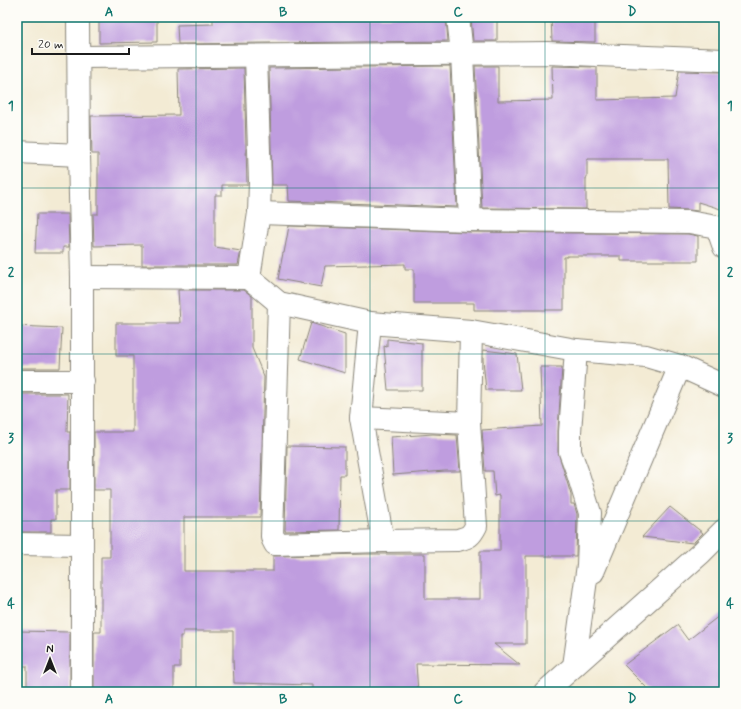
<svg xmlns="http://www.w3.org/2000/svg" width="741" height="709" viewBox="0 0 741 709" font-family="Mynerve,sans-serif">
	<rect width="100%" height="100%" fill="#fdfcf7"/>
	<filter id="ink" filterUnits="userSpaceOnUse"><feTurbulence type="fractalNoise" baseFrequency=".025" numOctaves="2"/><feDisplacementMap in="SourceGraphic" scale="8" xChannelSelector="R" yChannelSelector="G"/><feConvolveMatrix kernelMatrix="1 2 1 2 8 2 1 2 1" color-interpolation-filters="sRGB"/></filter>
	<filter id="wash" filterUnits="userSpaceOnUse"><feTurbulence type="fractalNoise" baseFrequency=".012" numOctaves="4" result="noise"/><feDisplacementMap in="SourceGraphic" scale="16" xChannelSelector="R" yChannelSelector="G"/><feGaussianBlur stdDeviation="0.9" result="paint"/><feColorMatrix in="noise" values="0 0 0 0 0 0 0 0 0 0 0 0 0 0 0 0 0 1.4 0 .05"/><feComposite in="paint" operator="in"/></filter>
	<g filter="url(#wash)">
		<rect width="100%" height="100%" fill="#f3ebd4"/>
		<g id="blocks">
			<!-- building -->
			<g fill="#bf9ddf">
				<polygon points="99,17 157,17 157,42 99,43"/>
				<polygon points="213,17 446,17 448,41 178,44 177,25 213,24"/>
				<polygon points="471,17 497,17 497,41 473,41"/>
				<polygon points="551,17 595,17 595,42 552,41"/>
				<polygon points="450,66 457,207 289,201 288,185 272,185 269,68"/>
				<polygon points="475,66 498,66 498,101 553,100 552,66 597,67 597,100 675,98 679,71 724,72 724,210 698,202 698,211 689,210 669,209 668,159 588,159 588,160 587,160 587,178 586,178 586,209 482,208"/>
				<polygon points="244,68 247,185 222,185 222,195 215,195 215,247 241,251 238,265 142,265 142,245 94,246 93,214 98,214 98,154 92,154 91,116 179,115 178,69"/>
				<polygon points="37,214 68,214 69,247 63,247 63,253 35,253"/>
				<polygon points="289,226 470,232 688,234 698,236 698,261 621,261 621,256 567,256 567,257 564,257 564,310 474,310 474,303 414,303 414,269 405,269 405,264 325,266 321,287 278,279 283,253 284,253"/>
				<polygon points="178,290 244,290 252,296 252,348 264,377 260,517 184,517 184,571 273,571 273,556 366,554 425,554 425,599 480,599 480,551 500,551 500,495 495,496 493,471 485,471 482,430 542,426 540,367 562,367 558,431 558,452 571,495 571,504 574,504 577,514 576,556 526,556 526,644 494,644 520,665 416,664 418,692 312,692 312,685 234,683 233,659 233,631 183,631 183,636 180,636 180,667 174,667 174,692 94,692 94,632 101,632 101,557 110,557 110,490 94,490 94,432 133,432 133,356 116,356 116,323 180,323"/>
				<polygon points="311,323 345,334 345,373 300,359"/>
				<polygon points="17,326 62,328 60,368 17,368"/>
				<polygon points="387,339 422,343 422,390 388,390 384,346 387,347"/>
				<polygon points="483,350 517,354 521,390 486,390 483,360"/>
				<polygon points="17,394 68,394 67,432 70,432 70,490 56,490 56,519 51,519 51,532 17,532"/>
				<polygon points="433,434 457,435 460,471 445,471 393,475 391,437"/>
				<polygon points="287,446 345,447 345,475 340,475 339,530 285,531"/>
				<polygon points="670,507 703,533 693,543 642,537"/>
				<polygon points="724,612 724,692 651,692 624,665 677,625 688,640"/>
				<polygon points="17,631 70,632 70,692 27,692 27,666 17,666"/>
			</g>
		</g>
	</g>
	<g filter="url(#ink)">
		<use href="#blocks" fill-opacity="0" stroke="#888478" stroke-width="1"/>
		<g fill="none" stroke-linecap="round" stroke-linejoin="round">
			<!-- minor casing -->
			<g stroke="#888478" stroke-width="24">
				<g id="minor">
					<polyline points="78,17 79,155 82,277 82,692"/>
					<polyline points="458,17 462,54 470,220"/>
					<polyline points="79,57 547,53 724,60"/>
					<polyline points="17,152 79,155"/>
					<polyline points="259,213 470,220 689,222 717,227 724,247"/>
					<polyline points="82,277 249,278 279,303 370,323 471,331 576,350 646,356 680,366 724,386"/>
					<polyline points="249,278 259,213 260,182 256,56"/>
					<path d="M 279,303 L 272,536 L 273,540 L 275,544 L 383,541 L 458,540 C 469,537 471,536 476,526 L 469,423 L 471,331"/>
					<polyline points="370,323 361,418 383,541"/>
					<polyline points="17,381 83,381"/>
					<polyline points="361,418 469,423"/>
					<polyline points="17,544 82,545"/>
					<polyline points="593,572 680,366"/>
					<polyline points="574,666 588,565 590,513 577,471 570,452 570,432 576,350"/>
					<polyline points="545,692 701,553 724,530"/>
				</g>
			</g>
			<!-- minor -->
			<use href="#minor" stroke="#fff" stroke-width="22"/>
		</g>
	</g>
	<!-- grid -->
	<path fill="none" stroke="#0f766e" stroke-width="1" stroke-opacity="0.55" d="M 196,17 L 196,692M 370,17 L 370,692M 545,17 L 545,692M 17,188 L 724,188M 17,354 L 724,354M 17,521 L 724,521"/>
	<!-- margin -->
	<rect width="741" height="709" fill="none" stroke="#fdfcf7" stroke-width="44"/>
	<!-- north arrow -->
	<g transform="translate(50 659)" stroke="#fdfcf7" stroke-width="3" paint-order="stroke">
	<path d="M0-3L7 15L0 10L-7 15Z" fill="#1c1c1c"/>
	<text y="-6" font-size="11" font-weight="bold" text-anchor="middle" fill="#1c1c1c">N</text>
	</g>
	<!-- scale -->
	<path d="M32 48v6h97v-6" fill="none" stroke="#1c1c1c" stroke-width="2"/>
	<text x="38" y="48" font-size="12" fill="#1c1c1c" stroke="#fdfcf7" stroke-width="3" paint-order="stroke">20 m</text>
	<rect x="22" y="22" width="697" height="665" fill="none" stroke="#0f766e" stroke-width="1.5"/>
	<g font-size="13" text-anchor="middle" font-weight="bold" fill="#0f766e">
		<text x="109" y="16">A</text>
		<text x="283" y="16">B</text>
		<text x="458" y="16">C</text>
		<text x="632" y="16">D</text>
		<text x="11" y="110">1</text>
		<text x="730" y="110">1</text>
		<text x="11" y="276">2</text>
		<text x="730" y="276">2</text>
		<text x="11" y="442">3</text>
		<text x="730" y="442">3</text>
		<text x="11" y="608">4</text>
		<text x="730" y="608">4</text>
		<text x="109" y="703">A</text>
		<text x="283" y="703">B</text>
		<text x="458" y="703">C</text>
		<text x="632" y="703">D</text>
	</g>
</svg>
